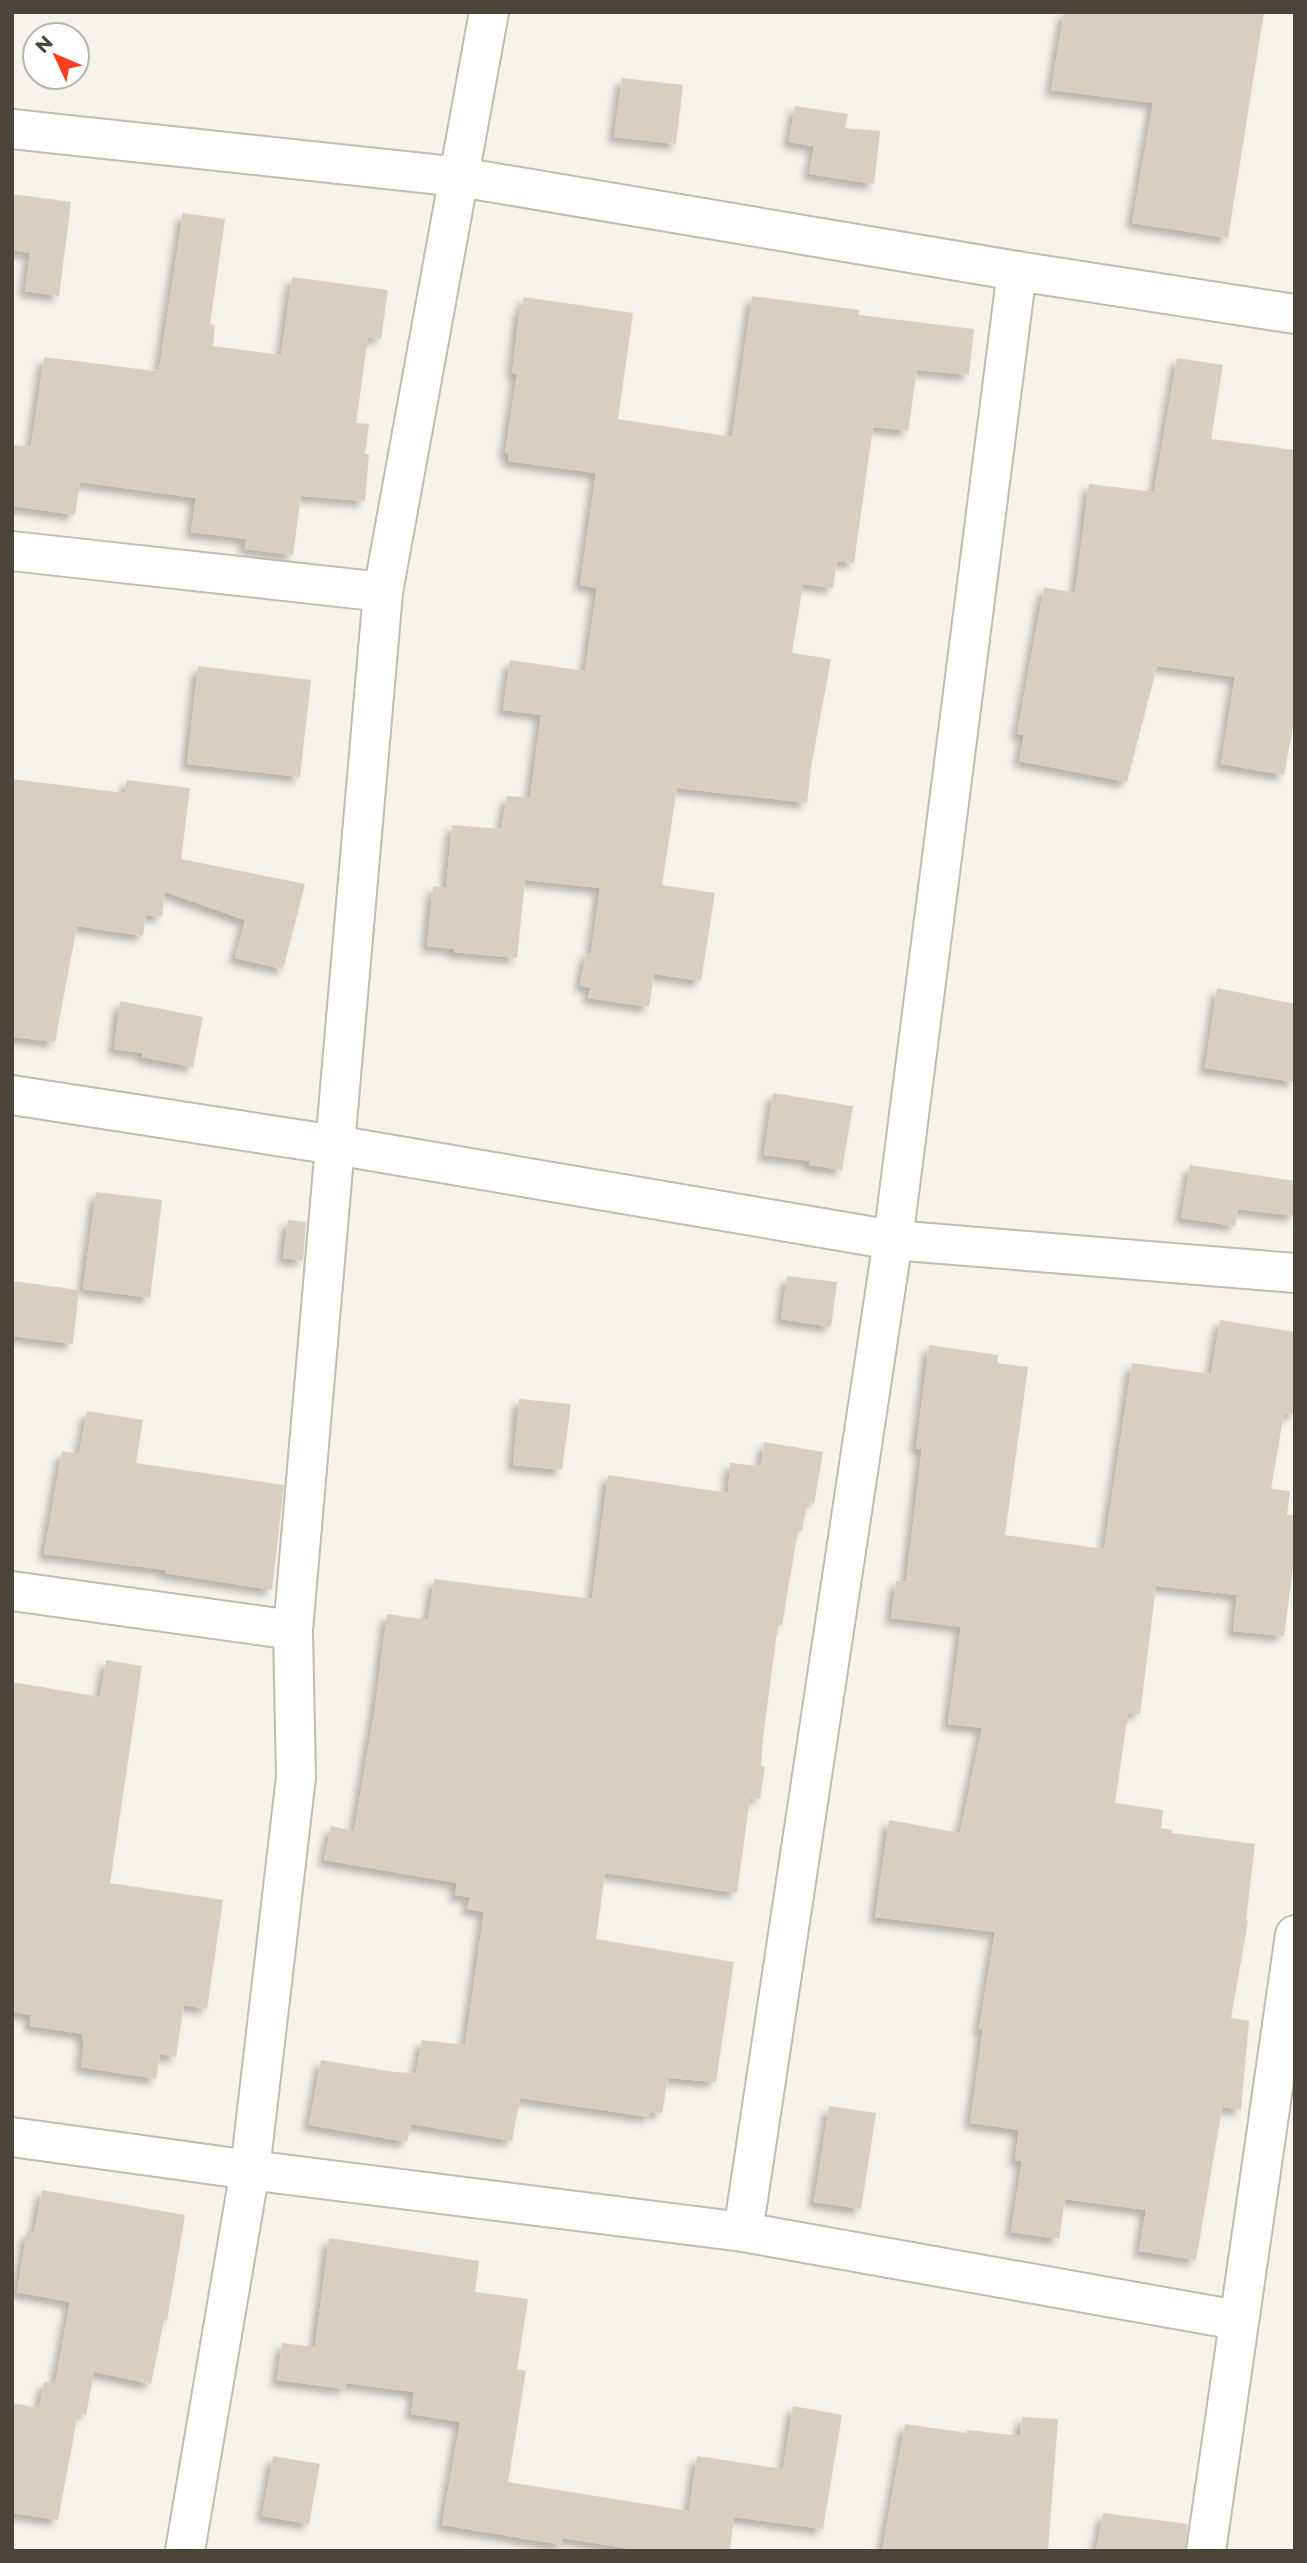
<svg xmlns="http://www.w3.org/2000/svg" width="1307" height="2563" viewBox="0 0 1307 2563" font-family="Montserrat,sans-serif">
	<defs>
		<filter id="shadow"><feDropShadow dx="-6" dy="6" stdDeviation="3.5" flood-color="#0004"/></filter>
	</defs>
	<rect width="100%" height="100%" fill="#f6f3ec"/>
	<!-- building -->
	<g fill="#d8cfc1" filter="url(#shadow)">
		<polygon points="1064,12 1264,12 1228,238 1132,223 1153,103 1051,90"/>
		<polygon points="622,78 683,85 676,144 614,137"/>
		<polygon points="795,106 848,114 845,128 880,131 874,184 809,174 814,146 789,142"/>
		<polygon points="12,194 71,202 59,296 25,291 30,253 12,250"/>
		<polygon points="183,213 225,219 210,324 215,325 213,346 281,355 292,277 388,290 381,339 368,337 356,423 369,424 365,454 369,454 365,501 301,496 293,555 245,549 246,539 191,532 196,498 80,482 75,515 12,506 12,445 31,447 44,357 154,371 154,369 159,370"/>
		<polygon points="752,296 859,310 859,315 974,329 969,375 917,370 908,431 873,427 854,563 837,561 833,588 803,584 792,653 831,659 811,767 807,803 677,788 662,885 715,893 701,981 654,974 649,1007 588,998 591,988 580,985 586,953 591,953 600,888 525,880 517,958 454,952 454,949 427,946 433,886 446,888 452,825 501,829 507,796 530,798 541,715 503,710 510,660 585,671 597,588 580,585 596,473 508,461 509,454 505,454 517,374 512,373 520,308 522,308 524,297 633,313 618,419 732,437"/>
		<polygon points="1177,358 1223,365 1211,439 1295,450 1295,717 1284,775 1221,764 1235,677 1157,666 1127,782 1019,761 1024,735 1017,734 1044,587 1075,593 1089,484 1154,492"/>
		<polygon points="198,666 311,680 300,777 187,764"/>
		<polygon points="12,779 125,793 127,780 190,788 181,859 305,884 283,969 235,958 245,920 165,892 162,917 146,915 143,936 77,926 55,1042 12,1037"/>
		<polygon points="1217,988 1295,1004 1295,1082 1205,1068"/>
		<polygon points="120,1001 203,1017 193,1067 142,1057 143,1053 114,1049"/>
		<polygon points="773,1093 853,1106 842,1170 809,1165 810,1161 764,1155"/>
		<polygon points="1190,1165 1295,1181 1295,1216 1238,1209 1235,1226 1181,1218"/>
		<polygon points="96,1192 162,1200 150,1298 83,1289"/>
		<polygon points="288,1220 306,1222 303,1261 283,1258"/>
		<polygon points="787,1276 837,1282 831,1327 781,1319"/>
		<polygon points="12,1281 79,1290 73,1344 12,1336"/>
		<polygon points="1220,1320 1295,1332 1295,1415 1284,1413 1271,1489 1290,1491 1287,1515 1295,1515 1295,1553 1284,1636 1233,1631 1237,1595 1156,1586 1140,1714 1128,1713 1115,1803 1163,1810 1161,1828 1172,1830 1172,1833 1255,1844 1246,1920 1248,1921 1231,2018 1249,2021 1241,2110 1223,2107 1221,2115 1196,2260 1139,2251 1146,2210 1065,2199 1059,2239 1011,2232 1022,2161 1015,2160 1019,2130 970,2123 983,2030 979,2029 995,1932 875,1917 889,1820 960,1833 982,1728 948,1724 961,1627 891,1618 896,1581 906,1582 922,1449 916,1448 929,1345 998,1355 997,1363 1028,1367 1005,1535 1104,1549 1132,1363 1211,1374"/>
		<polygon points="519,1399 571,1404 562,1470 513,1465"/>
		<polygon points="87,1411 143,1420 136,1463 284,1485 272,1590 165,1573 165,1570 44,1554 62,1451 79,1454"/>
		<polygon points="764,1442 823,1452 814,1504 807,1503 802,1531 798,1530 782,1625 778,1625 763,1737 761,1766 765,1767 760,1799 750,1798 737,1893 605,1873 596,1939 734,1962 716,2082 668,2078 662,2113 650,2112 649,2117 520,2098 512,2141 411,2124 407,2142 309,2125 321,2060 394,2072 416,2073 422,2040 465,2045 473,1990 484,1912 467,1909 470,1897 455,1895 457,1883 324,1860 331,1826 354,1831 375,1708 387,1614 428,1620 434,1579 592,1599 608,1475 728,1493 730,1463 761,1466"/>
		<polygon points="106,1660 142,1666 110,1883 223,1900 207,2009 184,2005 176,2057 160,2054 156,2079 81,2067 84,2040 82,2039 83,2034 30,2026 31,2015 12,2012 12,1682 100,1697"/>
		<polygon points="829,2106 876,2113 861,2209 814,2202"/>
		<polygon points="42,2190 185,2215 167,2321 164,2320 151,2384 94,2372 86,2415 78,2413 58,2520 12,2513 12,2403 39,2408 44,2382 55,2384 70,2302 17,2292 27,2232 34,2233"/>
		<polygon points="329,2238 479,2261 475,2292 528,2299 517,2369 526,2371 508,2482 689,2511 697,2456 783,2469 793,2406 842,2415 823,2529 734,2517 730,2551 644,2551 563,2538 562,2545 442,2525 460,2422 411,2414 414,2392 346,2383 345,2389 277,2380 282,2343 315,2347"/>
		<polygon points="1022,2417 1058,2419 1048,2551 882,2551 905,2424 967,2433 967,2430 1020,2436"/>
		<polygon points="273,2456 320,2464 309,2524 262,2516"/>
		<polygon points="1103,2513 1188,2524 1185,2551 1096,2551"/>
	</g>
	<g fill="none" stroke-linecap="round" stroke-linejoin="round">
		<!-- street casing -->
		<g stroke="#c2bbae" stroke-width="42">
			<g id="street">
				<polyline points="12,129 460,177 1017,271 1295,314"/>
				<polyline points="12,551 383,592"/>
				<polyline points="12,1095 335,1145 893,1240 1295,1273"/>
				<polyline points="12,1591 293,1630"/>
				<polyline points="12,2137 250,2170 743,2232 1237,2320"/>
				<polyline points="743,2232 893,1240 1017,271"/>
				<polyline points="185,2551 250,2170 296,1777 293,1630 383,592 489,12"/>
				<polyline points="1206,2551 1295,1935"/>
			</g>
		</g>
		<!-- street -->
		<use href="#street" stroke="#fff" stroke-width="38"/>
	</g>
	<!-- border -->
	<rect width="1307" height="2563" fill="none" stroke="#4b4439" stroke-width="28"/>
	<!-- north arrow -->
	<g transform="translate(56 56) rotate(314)"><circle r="33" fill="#ffffff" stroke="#b7b4b0" stroke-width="2"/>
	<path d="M0-5L12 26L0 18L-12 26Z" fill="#fc3f1d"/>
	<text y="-10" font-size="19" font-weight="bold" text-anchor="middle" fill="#4b4439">N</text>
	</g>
</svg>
